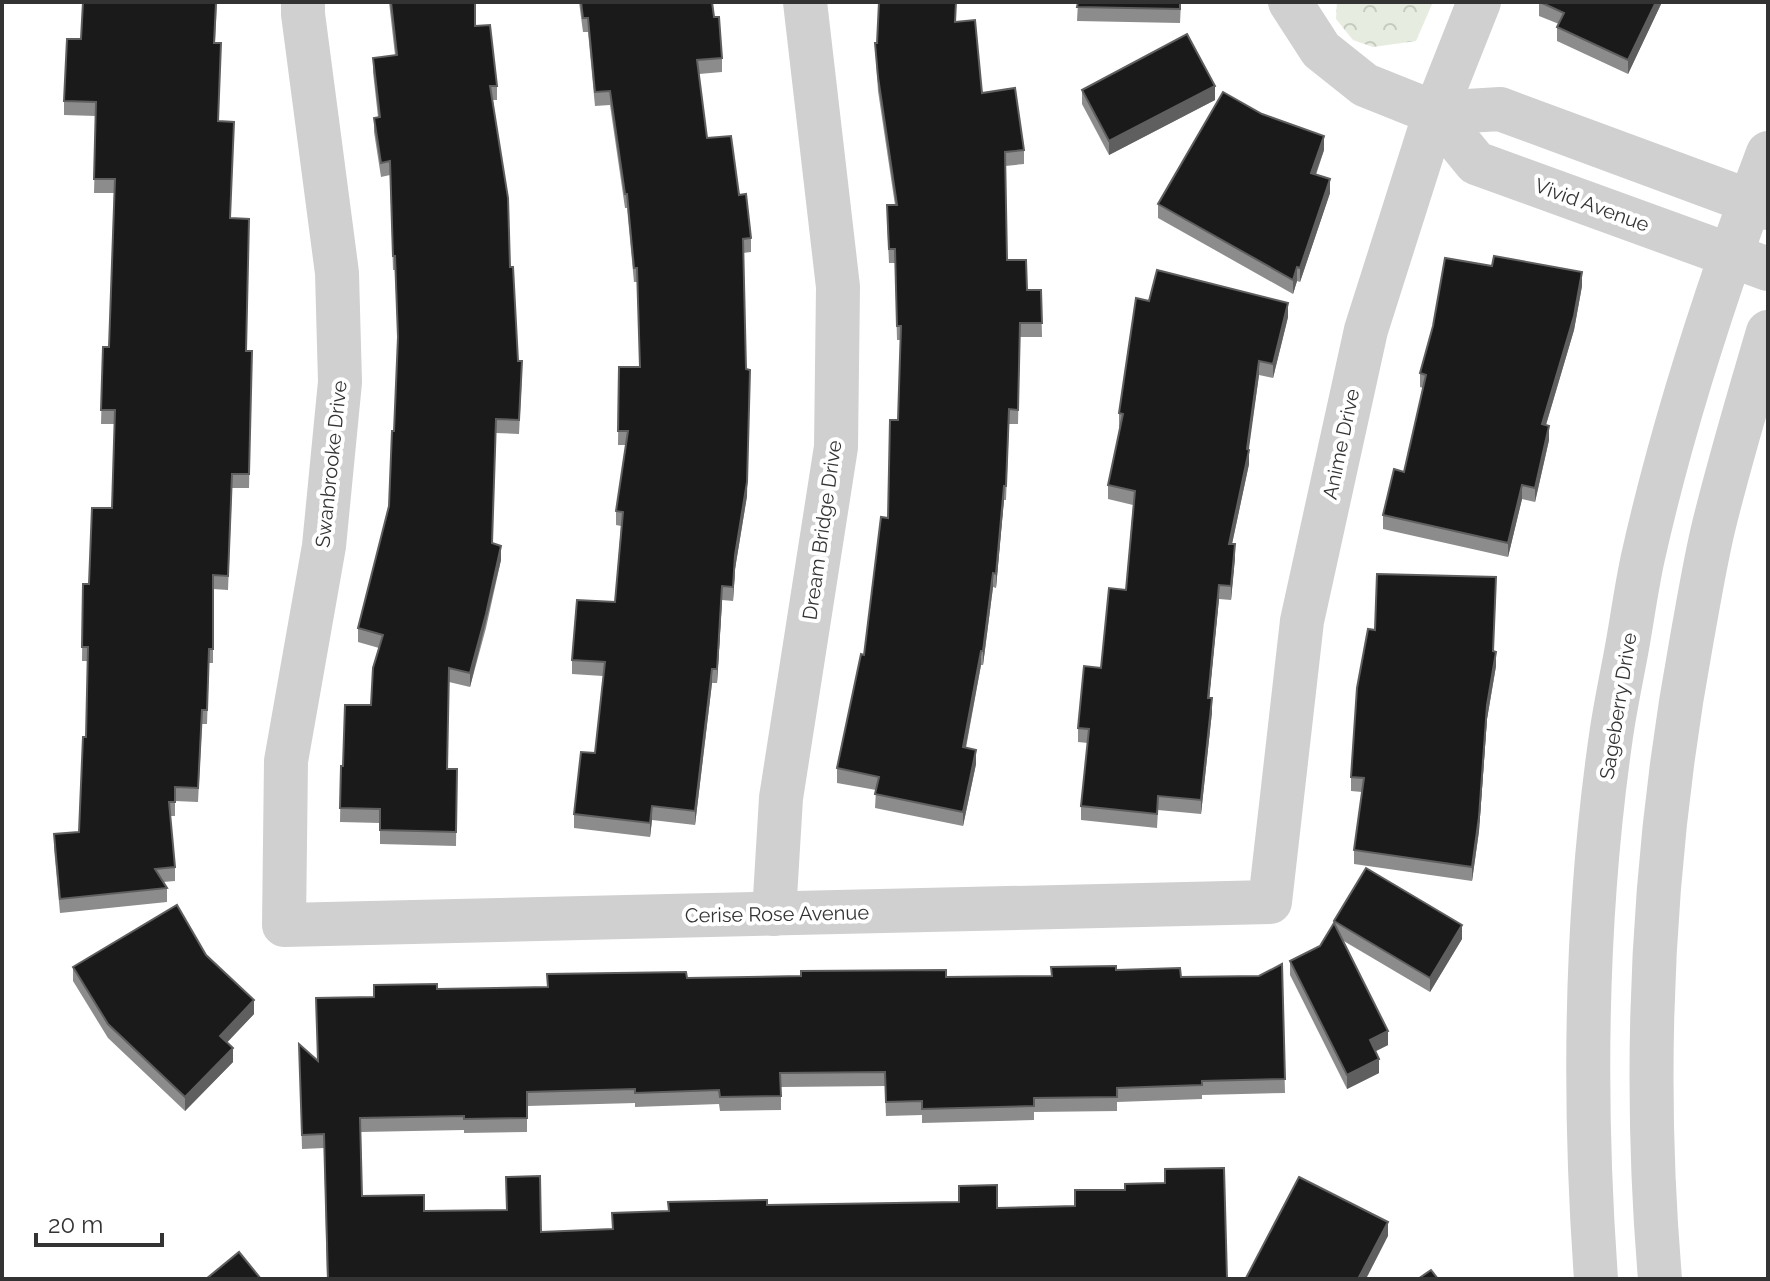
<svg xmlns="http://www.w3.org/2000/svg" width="1770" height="1281" viewBox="0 0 1770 1281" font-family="Raleway,sans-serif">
	<defs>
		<pattern id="forest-crowns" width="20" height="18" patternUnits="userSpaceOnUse" patternTransform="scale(2)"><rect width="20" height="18" fill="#e6ecdf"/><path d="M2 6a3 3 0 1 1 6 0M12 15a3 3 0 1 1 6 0" fill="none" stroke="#c6cbc0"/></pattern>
	</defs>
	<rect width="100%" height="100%" fill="#fff"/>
	<!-- forest -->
	<polygon fill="url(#forest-crowns)" points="1337,2 1433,2 1416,41 1373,47 1353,40 1336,19"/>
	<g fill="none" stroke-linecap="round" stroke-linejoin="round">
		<!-- minor -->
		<g stroke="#d0d0d0" stroke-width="44">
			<polyline points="303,2 303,14 337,273 340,382 324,546 286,761 284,925 1270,902 1302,621 1366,330 1435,113 1479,2"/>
			<polyline points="1290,2 1321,50 1365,85 1435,113 1500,109 1768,208"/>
			<polyline points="1435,113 1476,163 1768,269"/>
			<polyline points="774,914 781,798 836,447 838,287 805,2"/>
		</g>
		<!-- tertiary -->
		<g stroke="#d0d0d0" stroke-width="44">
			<path d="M 1596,1279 C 1583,1098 1585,916 1611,736 C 1615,708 1621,680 1626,653 C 1632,621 1636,589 1643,557 C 1674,419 1718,285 1768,153"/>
			<path d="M 1660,1279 C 1642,1065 1653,849 1692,638 C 1699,600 1705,562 1714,525 C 1730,460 1749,396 1768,332"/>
		</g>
	</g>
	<!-- wall -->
	<g fill="#8c8c8c">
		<polygon points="83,2 217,2 215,43 219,121 246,351 252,351 249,488 232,488 228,590 213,589 213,663 209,663 207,724 202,724 198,802 175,801 175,816 170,816 175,867 175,881 163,882 167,888 167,902 60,913 54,848 54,834 79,832 86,737 88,661 82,661 83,584 89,584 112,508 115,424 101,424 103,347 109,347 114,193 94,193 96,116 64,115 64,101 81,39"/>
		<polygon points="389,2 476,2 475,26 497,86 497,100 493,100 510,267 518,361 522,375 519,434 496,433 492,544 501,560 486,628 470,687 449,682 447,769 457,769 456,846 380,844 380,823 340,822 341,766 343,766 371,705 379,648 358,642 358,628 389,506 394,431 398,344 395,270 393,270 390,175 381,177 374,132 374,118 378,117 373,72 373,58 395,55"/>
		<polygon points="579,2 712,2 714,17 722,58 722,72 699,74 707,138 739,195 751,238 751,252 743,253 747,496 735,569 733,601 722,600 717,683 712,683 695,825 652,820 650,837 574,828 574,814 595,753 603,676 572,674 572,660 615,602 621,526 616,525 616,511 626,445 618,445 619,367 640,367 637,282 634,282 627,208 625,208 610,105 595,106 588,32 583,32"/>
		<polygon points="1078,2 1181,2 1180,23 1077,21"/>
		<polygon points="1539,2 1662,2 1628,74 1557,41 1557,27 1559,24 1539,16"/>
		<polygon points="956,22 982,93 1024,150 1024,164 1005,166 1007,260 1027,290 1041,290 1042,337 1020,337 1018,424 1009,424 1006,500 1004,500 996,588 993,587 983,665 981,665 966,748 976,764 963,826 875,808 876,790 837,783 837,768 864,655 888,518 898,420 901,340 897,340 895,263 889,263 887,219 895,205 878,91 875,43"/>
		<polygon points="1082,90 1215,100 1109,155 1082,104"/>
		<polygon points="1324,150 1316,175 1330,193 1300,282 1297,281 1293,294 1158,218 1158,204"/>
		<polygon points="1582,286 1574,330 1546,425 1549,440 1535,502 1522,499 1508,557 1383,529 1383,515 1404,472 1423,388 1420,387 1420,373"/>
		<polygon points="1149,301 1288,317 1273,378 1259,375 1248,450 1249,464 1232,544 1235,558 1231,600 1219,599 1209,698 1212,712 1201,814 1158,810 1157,828 1081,820 1081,806 1088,743 1078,742 1078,728 1101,668 1126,590 1133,505 1108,499 1108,485 1120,427 1119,427 1119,413"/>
		<polygon points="1496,592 1493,651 1496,666 1487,719 1479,831 1472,881 1354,864 1354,850 1362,792 1351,791 1351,777"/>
		<polygon points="1334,921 1462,939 1430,992 1342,940 1388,1045 1376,1051 1379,1073 1347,1089 1290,975 1290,961 1320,946 1334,925"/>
		<polygon points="206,955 254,1014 227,1042 233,1062 185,1111 108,1038 73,981 73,967"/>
		<polygon points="1282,964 1285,1093 1202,1095 1202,1099 1117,1102 1117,1111 1034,1112 1034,1120 922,1123 922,1115 886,1116 885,1086 781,1087 781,1110 720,1111 719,1104 635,1107 635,1103 527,1106 527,1132 464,1133 464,1130 361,1132 362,1196 424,1211 541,1232 612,1229 669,1211 767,1205 997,1208 1227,1279 327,1279 324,1148 302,1149 299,1044 318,1061 374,997 437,989 548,987 687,978 1052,976 1116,970 1181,977 1259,976"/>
	</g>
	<!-- shaded-wall -->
	<g fill="#5f5f5f">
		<polygon points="1656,2 1662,2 1628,74 1628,60"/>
		<polygon points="1215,86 1215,100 1109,155 1109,141"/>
		<polygon points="1324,136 1324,150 1311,187 1311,173"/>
		<polygon points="1330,179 1330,193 1300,282 1300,268"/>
		<polygon points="1297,267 1297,281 1293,294 1293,280"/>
		<polygon points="1582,272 1582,286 1574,330 1542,438 1542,424"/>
		<polygon points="1288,303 1288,317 1273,378 1273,364"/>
		<polygon points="1259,361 1259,375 1247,463 1247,449"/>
		<polygon points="750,370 747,496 735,569 733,601 733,587"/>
		<polygon points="1549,426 1549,440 1535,502 1535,488"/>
		<polygon points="1249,450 1249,464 1229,558 1229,544"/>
		<polygon points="1522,485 1522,499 1508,557 1508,543"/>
		<polygon points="1004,486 1004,500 996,588 996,574"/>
		<polygon points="1235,544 1235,558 1231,600 1231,586"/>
		<polygon points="501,546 501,560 470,687 470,673"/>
		<polygon points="993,573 993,587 983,665 983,651"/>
		<polygon points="1219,585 1219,599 1208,712 1208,698"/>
		<polygon points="722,586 722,600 717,683 717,669"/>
		<polygon points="981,651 981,665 963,761 963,747"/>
		<polygon points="1496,652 1496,666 1487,719 1479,831 1472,881 1472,867 1487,705"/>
		<polygon points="712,669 712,683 695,825 695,811"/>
		<polygon points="1212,698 1212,712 1201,814 1201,800"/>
		<polygon points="976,750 976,764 963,826 963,812"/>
		<polygon points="652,806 652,820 650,837 650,823"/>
		<polygon points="1462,925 1462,939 1430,992 1430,978"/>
		<polygon points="254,1000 254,1014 220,1050 220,1036"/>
		<polygon points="1388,1031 1388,1045 1370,1054 1370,1040"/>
		<polygon points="233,1048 233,1062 185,1111 185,1097"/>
		<polygon points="1379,1059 1379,1073 1347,1089 1347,1075"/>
		<polygon points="1388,1222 1388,1236 1366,1279 1358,1279"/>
	</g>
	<!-- building -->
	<g fill="#1a1a1a" stroke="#5f5f5f" stroke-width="2">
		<polygon points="83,2 216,2 214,43 221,43 218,121 234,122 230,218 249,219 246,351 252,351 249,474 232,474 228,576 213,575 213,649 209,649 207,710 202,710 198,788 175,787 175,802 169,802 175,867 155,869 167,888 60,899 54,834 79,832 83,737 86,737 88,647 82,647 83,584 89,584 92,508 112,508 115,410 101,410 103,347 109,347 115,179 94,179 96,102 64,101 67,39 81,39"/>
		<polygon points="391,2 475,2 475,26 490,25 497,86 490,86 508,198 510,267 513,267 518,361 522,361 519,420 496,419 492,543 501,546 486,614 470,673 449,668 447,769 457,769 456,832 380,830 380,809 340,808 341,766 343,766 345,705 371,705 373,668 383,635 358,628 389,506 392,431 394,431 398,337 395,256 393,256 390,161 381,163 374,118 380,117 373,58 397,55"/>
		<polygon points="581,2 712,2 714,17 719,17 722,58 697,60 707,138 731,136 739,195 746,194 751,238 743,239 746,369 750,370 747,482 735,555 733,587 722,586 717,669 712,669 695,811 652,806 650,823 574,814 581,752 595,753 605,662 572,660 577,600 615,602 623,512 616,511 628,431 618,431 619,367 640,367 637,268 634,268 627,194 625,194 610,91 595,92 588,18 583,18"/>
		<polygon points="879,2 956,2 955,22 975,20 982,93 1015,88 1024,150 1005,152 1007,260 1026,260 1027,290 1041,290 1042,323 1020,323 1018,410 1009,409 1006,486 1004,486 996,574 993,573 983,651 981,651 963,747 976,750 963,812 875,794 879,777 837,768 861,654 864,655 881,517 888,518 890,420 898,420 901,326 897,326 895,249 889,249 887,205 897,205 878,77 875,43 877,43"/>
		<polygon points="1078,2 1180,2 1180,9 1077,7"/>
		<polygon points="1540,2 1656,2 1628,60 1557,27 1564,13"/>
		<polygon points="1187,34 1215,86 1109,141 1082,90"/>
		<polygon points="1223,92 1262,114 1324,136 1311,173 1330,179 1300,268 1297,267 1293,280 1158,204"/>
		<polygon points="1494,256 1582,272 1574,316 1542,424 1549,426 1535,488 1522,485 1508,543 1383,515 1394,469 1404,472 1426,375 1420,373 1433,326 1445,258 1492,266"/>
		<polygon points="1157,270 1288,303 1273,364 1259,361 1247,449 1249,450 1229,544 1235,544 1231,586 1219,585 1208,698 1212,698 1201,800 1158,796 1157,814 1081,806 1089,729 1078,728 1084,666 1101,668 1109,588 1126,590 1135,491 1108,485 1123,414 1119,413 1136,298 1149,301"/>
		<polygon points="1377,574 1496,577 1493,651 1496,652 1487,705 1479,817 1472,867 1354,850 1364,778 1351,777 1357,688 1368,629 1375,630"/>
		<polygon points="1366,868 1462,925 1430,978 1334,921"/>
		<polygon points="177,905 206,955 254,1000 220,1036 233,1048 185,1097 108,1024 73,967"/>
		<polygon points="1334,923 1388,1031 1370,1040 1379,1059 1347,1075 1290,961 1320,946"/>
		<polygon points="1282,964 1285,1079 1202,1081 1202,1085 1117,1088 1117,1097 1034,1098 1034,1106 922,1109 922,1101 886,1102 885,1072 780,1073 781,1096 720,1097 719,1090 635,1093 635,1089 527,1092 527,1118 464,1119 464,1116 360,1118 362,1196 424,1195 424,1211 507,1210 506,1177 540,1176 541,1232 613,1229 612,1213 669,1211 668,1202 767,1200 767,1205 959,1202 959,1186 997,1185 997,1208 1075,1206 1075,1190 1125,1190 1125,1184 1165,1183 1165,1169 1224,1168 1227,1279 328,1279 324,1134 302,1135 299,1044 318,1061 316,998 374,997 374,985 437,984 437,989 548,987 547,974 686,972 687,978 801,976 801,971 946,970 946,977 1052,976 1051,967 1116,966 1116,970 1180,968 1181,977 1259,976"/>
		<polygon points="1299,1177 1388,1222 1358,1279 1249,1279 1246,1278"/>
		<polygon points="239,1252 261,1279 206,1279"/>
		<polygon points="1431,1270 1438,1279 1418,1279"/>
	</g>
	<g text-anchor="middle" stroke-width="8" stroke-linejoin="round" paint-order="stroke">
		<!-- street labels -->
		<g font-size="20" fill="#333" stroke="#fff">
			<text transform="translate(1592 205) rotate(20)" y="7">Vivid Avenue</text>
			<text transform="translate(1341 444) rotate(-78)" y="7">Anime Drive</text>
			<text transform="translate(331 464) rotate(-84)" y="7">Swanbrooke Drive</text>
			<text transform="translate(822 530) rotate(-82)" y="7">Dream Bridge Drive</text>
			<text transform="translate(1618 706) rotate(-81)" y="7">Sageberry Drive</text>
			<text transform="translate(777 914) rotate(-1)" y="7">Cerise Rose Avenue</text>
		</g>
	</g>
	<!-- border -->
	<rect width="1770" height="1281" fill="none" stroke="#333333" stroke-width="8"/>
	<!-- scale -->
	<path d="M36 1233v12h126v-12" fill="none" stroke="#333333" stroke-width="4"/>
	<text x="48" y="1233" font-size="24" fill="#333333" stroke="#ffffff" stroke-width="6" paint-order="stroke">20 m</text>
</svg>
